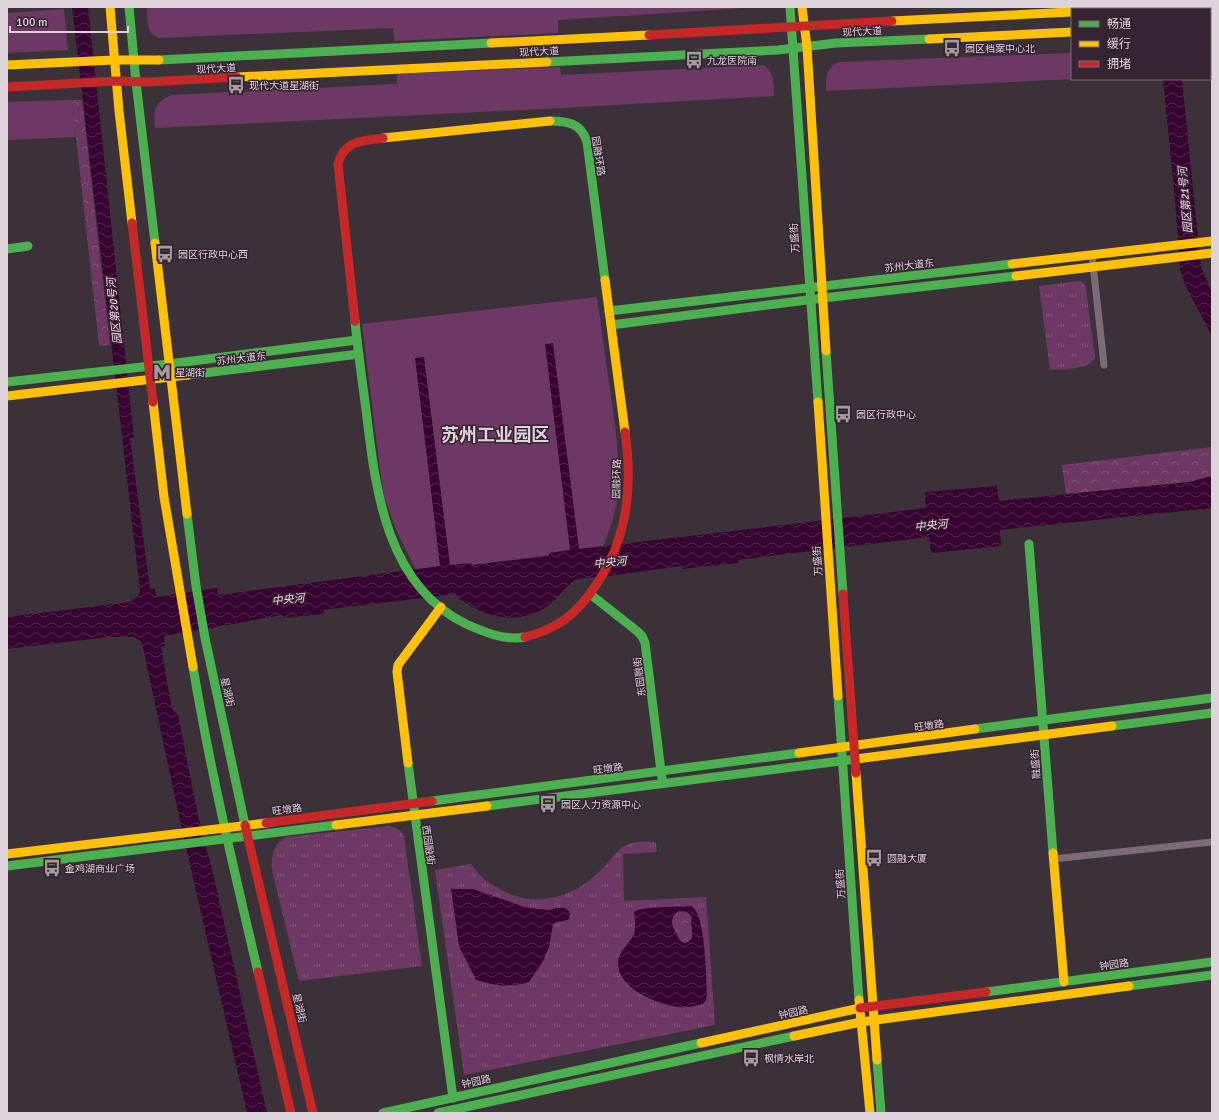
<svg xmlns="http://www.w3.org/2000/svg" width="1219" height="1120" viewBox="0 0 1219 1120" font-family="Signika,'Noto Sans SC',sans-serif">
	<defs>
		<pattern id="grass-tufts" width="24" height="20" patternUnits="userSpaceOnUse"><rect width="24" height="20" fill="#6d3863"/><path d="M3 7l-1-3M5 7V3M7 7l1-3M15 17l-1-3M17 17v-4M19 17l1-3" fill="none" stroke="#815479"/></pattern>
		<pattern id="forest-crowns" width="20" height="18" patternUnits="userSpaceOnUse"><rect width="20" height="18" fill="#6d3863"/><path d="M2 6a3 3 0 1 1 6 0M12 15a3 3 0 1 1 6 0" fill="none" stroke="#815479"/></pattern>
		<pattern id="water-waves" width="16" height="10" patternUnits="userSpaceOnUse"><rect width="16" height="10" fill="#380431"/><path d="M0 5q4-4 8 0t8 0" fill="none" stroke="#54284e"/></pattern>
	</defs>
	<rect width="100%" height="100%" fill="#3b3239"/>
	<!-- grass -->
	<g fill="url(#grass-tufts)">
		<path d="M 1078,281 L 1083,282 L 1086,288 L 1095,358 C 1089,370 1062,369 1050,370 L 1039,286 Z"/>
		<path d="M 389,826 C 397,828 401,829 404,837 L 422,966 L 299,981 L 272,870 C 271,857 273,844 286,837 Z"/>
		<path d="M 656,842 L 657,852 L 623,854 L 624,901 L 706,897 L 715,1025 L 464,1075 L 435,870 L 471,864 C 475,869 479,875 485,880 C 488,883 493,885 498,888 C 533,909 572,899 600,871 C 609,863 617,848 629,844 C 637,841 648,842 656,842 Z"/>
	</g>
	<!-- forest -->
	<g fill="url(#forest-crowns)">
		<polygon points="72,100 82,100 110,345 99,346"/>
		<polygon points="1212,447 1212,476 1189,482 1066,494 1062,465"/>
		<polygon points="679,911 687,912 692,917 691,923 692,929 692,938 688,942 685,943 682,942 679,939 673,927 672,923 673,916"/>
	</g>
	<!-- park -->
	<g fill="#6d3863">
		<path d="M 147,7 L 761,7 L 558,20 L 558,33 L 394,41 L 393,28 L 159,38 C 145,33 148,19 147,7 Z"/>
		<polygon points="64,9 68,50 7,53 7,13"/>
		<path d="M 1072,53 L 1072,79 L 1075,79 L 826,91 C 826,79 826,67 839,62 Z"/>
		<path d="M 763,65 C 775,71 773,84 774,96 L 563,108 L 155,128 C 154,110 154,103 171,95 L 397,84 L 397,74 L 560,67 L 561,75 Z"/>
		<polygon points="72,100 76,137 7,140 7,102"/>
		<polygon points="597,297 616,433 619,466 617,501 612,523 603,546 550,553 550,555 472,565 471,563 416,570 396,530 384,496 380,469 362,324"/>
	</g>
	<!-- water -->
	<g fill="url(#water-waves)" fill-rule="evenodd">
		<path d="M 72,7 L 88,7 L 134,438 L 130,438 L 150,589 L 155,589 L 157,597 L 217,588 L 218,595 L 440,566 L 415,358 L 424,357 L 450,565 L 471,563 L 472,565 L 549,556 L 549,553 L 570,550 L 545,344 L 553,343 L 579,549 L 926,508 L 925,492 L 997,486 L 999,501 L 1189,482 L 1212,476 L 1212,508 L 1000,530 L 1001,546 L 931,553 L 929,537 L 738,560 L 738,563 L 682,569 L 682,566 C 657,569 633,573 609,576 C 598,577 586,577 575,580 C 571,582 555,600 549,605 C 519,628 480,617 454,594 L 323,610 L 324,614 L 283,618 L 282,615 L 165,636 L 164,637 L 165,646 L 161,647 L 172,709 L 178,715 L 198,816 L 212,869 L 267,1113 L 247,1113 L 180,821 L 142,643 L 139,640 L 133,637 L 109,637 L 7,649 L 7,617 L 130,602 L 137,597 L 140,591 Z"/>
		<polygon points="1163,79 1182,79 1201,267 1212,293 1212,336 1185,285 1180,269 1175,200"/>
		<path d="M 451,889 L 473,889 L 528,908 L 549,910 L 557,908 L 565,908 L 569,911 L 570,916 L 568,920 L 557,922 L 553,924 L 549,947 L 543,961 L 529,982 C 508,988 497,986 476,980 L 459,946 Z"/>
		<path d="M 691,906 C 706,913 706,977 707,994 L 706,1000 L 703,1004 C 695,1006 687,1008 678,1007 C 657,1004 618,989 618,963 C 618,952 630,943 634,934 C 636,927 635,919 634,912 C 640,906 681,907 691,906 ZM 679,911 L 687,912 L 692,917 L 691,923 L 692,929 L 692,938 L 688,942 L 685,943 L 682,942 L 679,939 L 673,927 L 672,923 L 673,916 Z"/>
	</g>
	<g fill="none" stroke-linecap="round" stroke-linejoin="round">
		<!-- street -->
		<g stroke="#7a6b76" stroke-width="7">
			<polyline points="1092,255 1104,365"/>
			<polyline points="1053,859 1212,842"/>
		</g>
		<!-- fast -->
		<g stroke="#4caf50" stroke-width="9">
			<polyline points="129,7 136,82 155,243"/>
			<polyline points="790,7 818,402"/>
			<polyline points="1210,24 1212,24"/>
			<polyline points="159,60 491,43"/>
			<polyline points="547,62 778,50 836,43 929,39"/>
			<path d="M 550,121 C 568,121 581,123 587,142 L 605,280"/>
			<polyline points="7,249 28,246"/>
			<polyline points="609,311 1012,264"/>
			<path d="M 355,321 C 358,353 363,385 367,418 C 376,494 388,586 466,624 C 484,632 505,641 525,637"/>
			<polyline points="611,325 823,298 1016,276"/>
			<polyline points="826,351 843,594"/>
			<polyline points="188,375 359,354"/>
			<polyline points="7,382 169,364 357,340"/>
			<polyline points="187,514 196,586 205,638 245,825"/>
			<polyline points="1029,544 1053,853"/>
			<polyline points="590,594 637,631 642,636 645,643 662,779"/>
			<path d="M 193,667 C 210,769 234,870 258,972"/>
			<polyline points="838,696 859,1000"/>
			<polyline points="1112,726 1212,713"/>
			<polyline points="975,729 1212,698"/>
			<polyline points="408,763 453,1098"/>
			<polyline points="432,801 799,753"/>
			<polyline points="487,806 856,759"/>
			<polyline points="7,866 336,825"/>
			<polyline points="1129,986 1212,975"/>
			<polyline points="986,992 1212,962"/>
			<polyline points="877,1060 881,1113"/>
			<polyline points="383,1113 701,1043"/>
			<polyline points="438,1113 794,1036"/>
		</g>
		<!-- slow -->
		<g stroke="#ffc107" stroke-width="9">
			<polyline points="110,7 119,111 132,223"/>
			<polyline points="802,7 807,47 826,351"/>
			<polyline points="1119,9 1156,7"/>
			<polyline points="892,21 1072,12"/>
			<polyline points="929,39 1072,32"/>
			<polyline points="491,43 649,35"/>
			<polyline points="7,65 114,60 159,60"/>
			<polyline points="237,77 547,62"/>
			<polyline points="383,138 550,121"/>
			<polyline points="155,243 187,514"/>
			<polyline points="1012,264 1212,241"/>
			<polyline points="1016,276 1212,253"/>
			<polyline points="605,280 625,432"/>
			<polyline points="7,396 188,375"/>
			<polyline points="153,402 164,497 193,667"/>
			<polyline points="818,402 838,696"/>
			<polyline points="799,753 975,729"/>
			<polyline points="856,759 1112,726"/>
			<polyline points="408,763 397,672 398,665 441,607"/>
			<polyline points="856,773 877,1060"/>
			<polyline points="336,825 487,806"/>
			<polyline points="1053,853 1064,982"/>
			<polyline points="7,854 266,823"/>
			<polyline points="859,1000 870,1113"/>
			<polyline points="794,1036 861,1022 1129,986"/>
			<polyline points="701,1043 860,1008"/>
		</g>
		<!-- jam -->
		<g stroke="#c62828" stroke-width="9">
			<polyline points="649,35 892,21"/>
			<polyline points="7,87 116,81 147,82 237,77"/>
			<polyline points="132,223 153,402"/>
			<path d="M 355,321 L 338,164 C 344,140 362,141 383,138"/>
			<polyline points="843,594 856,773"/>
			<path d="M 525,637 C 536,634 546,631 556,625 C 584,610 610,568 619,538 C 630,504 630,466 625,432"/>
			<polyline points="266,823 432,801"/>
			<polyline points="245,825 313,1113"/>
			<polyline points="258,972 291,1113"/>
			<polyline points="860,1008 986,992"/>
		</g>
	</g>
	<!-- icons -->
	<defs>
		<g id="bus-bare" transform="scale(1.38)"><path d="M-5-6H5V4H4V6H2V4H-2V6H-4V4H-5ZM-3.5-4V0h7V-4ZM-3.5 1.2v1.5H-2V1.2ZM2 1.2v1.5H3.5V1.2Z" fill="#a59aa2" stroke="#352431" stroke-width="2.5" paint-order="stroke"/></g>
		<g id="metro-bare" transform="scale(1.38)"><path d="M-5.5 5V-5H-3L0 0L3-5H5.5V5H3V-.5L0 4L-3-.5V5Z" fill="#a59aa2" stroke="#352431" stroke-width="2.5" paint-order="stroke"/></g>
	</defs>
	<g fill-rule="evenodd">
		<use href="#bus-bare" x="952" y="48"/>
		<use href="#bus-bare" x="694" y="60"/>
		<use href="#bus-bare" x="236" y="85"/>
		<use href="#bus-bare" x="165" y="254"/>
		<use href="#metro-bare" x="162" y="372"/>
		<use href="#bus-bare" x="843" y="414"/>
		<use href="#bus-bare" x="548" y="804"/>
		<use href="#bus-bare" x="874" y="858"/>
		<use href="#bus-bare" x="52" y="868"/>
		<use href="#bus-bare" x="751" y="1058"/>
	</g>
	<g text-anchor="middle" stroke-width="3" stroke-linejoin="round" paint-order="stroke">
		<!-- street labels -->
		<g font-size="10" fill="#ded2db" stroke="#352431">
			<text transform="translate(862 31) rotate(-3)" y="4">现代大道</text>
			<text transform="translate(539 51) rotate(-3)" y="4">现代大道</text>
			<text transform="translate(216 68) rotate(-3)" y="4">现代大道</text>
			<text transform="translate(599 156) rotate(81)" y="4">园融环路</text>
			<text transform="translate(794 238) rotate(-94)" y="4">万盛街</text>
			<text transform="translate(909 265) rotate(-7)" y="4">苏州大道东</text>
			<text transform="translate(241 358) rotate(-7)" y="4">苏州大道东</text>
			<text transform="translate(616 479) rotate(-89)" y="4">园融环路</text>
			<text transform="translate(817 561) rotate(-94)" y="4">万盛街</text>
			<text transform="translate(639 677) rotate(-97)" y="4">东园融街</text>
			<text transform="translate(228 692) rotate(77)" y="4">星湖街</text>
			<text transform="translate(929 725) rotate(-8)" y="4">旺墩路</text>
			<text transform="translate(1035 764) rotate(-94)" y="4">融盛街</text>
			<text transform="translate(608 768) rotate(-7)" y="4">旺墩路</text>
			<text transform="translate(287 809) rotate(-7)" y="4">旺墩路</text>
			<text transform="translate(429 845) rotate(82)" y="4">西园融街</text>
			<text transform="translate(840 884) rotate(-94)" y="4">万盛街</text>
			<text transform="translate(1114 964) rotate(-8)" y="4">钟园路</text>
			<text transform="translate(300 1008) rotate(77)" y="4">星湖街</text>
			<text transform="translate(793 1012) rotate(-12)" y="4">钟园路</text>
			<text transform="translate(476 1081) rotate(-12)" y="4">钟园路</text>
		</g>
		<!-- poi labels -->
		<g font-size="10" fill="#ded2db" stroke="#352431" text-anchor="start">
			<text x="965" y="52">园区档案中心北</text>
			<text x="707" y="64">九龙医院南</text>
			<text x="249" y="89">现代大道星湖街</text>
			<text x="178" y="258">园区行政中心西</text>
			<text x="175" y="376">星湖街</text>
			<text x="856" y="418">园区行政中心</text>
			<text x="561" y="808">园区人力资源中心</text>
			<text x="887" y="862">圆融大厦</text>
			<text x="65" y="872">金鸡湖商业广场</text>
			<text x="764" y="1062">枫情水岸北</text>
		</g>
		<!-- water labels -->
		<g font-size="11" font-style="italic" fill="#f6d1ed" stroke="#352431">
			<text transform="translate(1185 200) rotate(-95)" y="4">园区第21号河</text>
			<text transform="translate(114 311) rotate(-96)" y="4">园区第20号河</text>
			<text transform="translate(931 525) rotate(-6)" y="4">中央河</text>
			<text transform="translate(610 562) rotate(-6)" y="4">中央河</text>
			<text transform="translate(288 599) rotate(-6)" y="4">中央河</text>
		</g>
		<!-- town labels -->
		<g font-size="18" font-weight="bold" fill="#ded2db" stroke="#352431">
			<text x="495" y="441">苏州工业园区</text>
		</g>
	</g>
	<!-- border -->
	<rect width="1219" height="1120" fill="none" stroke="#ded2db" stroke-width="16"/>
	<!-- legend -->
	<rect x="1071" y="8" width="140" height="72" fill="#352431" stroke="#796a75"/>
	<rect x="1079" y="21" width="20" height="6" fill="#4caf50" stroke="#796a75"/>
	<text x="1107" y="28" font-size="12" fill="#ded2db">畅通</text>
	<rect x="1079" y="41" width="20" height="6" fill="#ffc107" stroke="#796a75"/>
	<text x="1107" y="48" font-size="12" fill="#ded2db">缓行</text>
	<rect x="1079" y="61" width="20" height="6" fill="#c62828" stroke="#796a75"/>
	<text x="1107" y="68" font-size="12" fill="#ded2db">拥堵</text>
	<!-- scale -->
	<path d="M10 26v6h118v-6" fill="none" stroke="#ded2db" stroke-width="2"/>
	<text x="16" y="26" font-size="12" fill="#ded2db" stroke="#352431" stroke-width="3" paint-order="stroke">100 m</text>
</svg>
